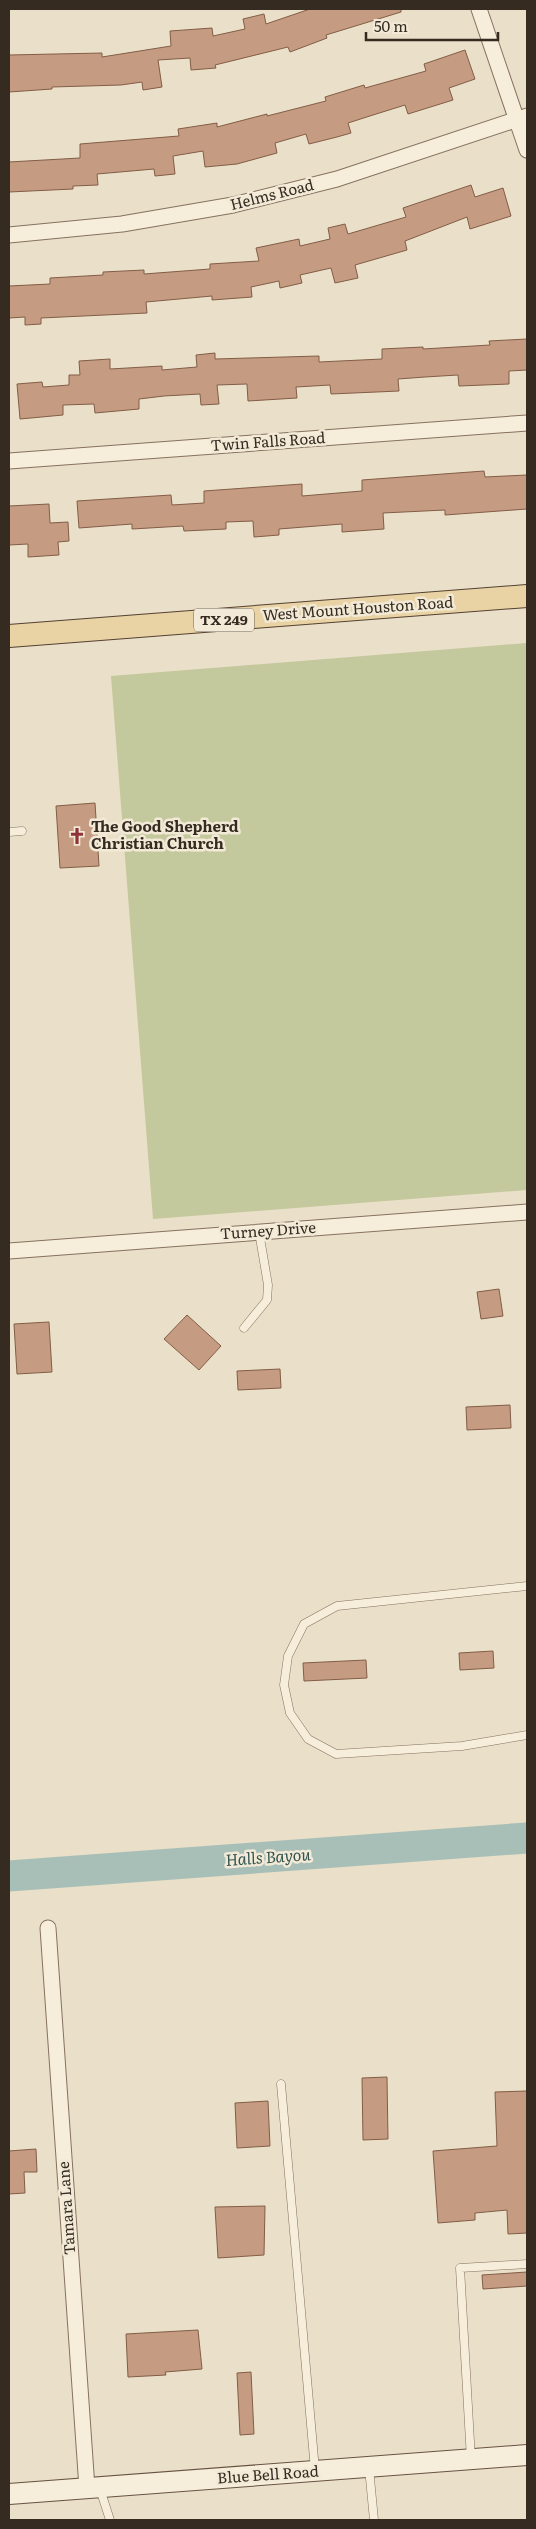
<svg xmlns="http://www.w3.org/2000/svg" width="536" height="2529" viewBox="0 0 536 2529" font-family="Literata,serif">
	<rect width="100%" height="100%" fill="#eadfc8"/>
	<!-- green -->
	<polygon fill="#c4c89d" points="527,643 527,1190 153,1219 111,676"/>
	<g fill="none" stroke-linecap="round" stroke-linejoin="round">
		<!-- river -->
		<polyline stroke="#a8bfb8" stroke-width="31" points="9,1876 527,1838"/>
	</g>
	<!-- building -->
	<g fill="#c59c81" stroke="#825d47">
		<polygon points="310,9 401,9 401,12 326,35 327,38 290,52 288,47 215,65 216,68 191,70 190,58 158,60 162,87 143,90 142,82 121,85 52,87 52,89 9,92 9,55 102,53 102,57 171,46 170,31 212,28 213,36 245,29 243,19 264,14 266,24"/>
		<polygon points="465,50 475,79 449,88 453,100 408,114 405,105 373,115 348,123 351,133 337,137 309,144 306,134 275,143 277,153 237,164 205,167 203,151 173,156 175,174 155,176 154,169 97,174 98,185 73,186 73,189 9,192 9,162 80,158 80,144 179,136 178,129 217,123 217,127 267,114 267,116 326,101 325,97 364,85 365,88 426,71 424,64"/>
		<polygon points="471,185 475,197 503,188 511,216 470,229 467,217 405,241 407,250 355,265 358,278 335,283 331,268 300,275 302,283 280,288 279,281 251,287 252,297 212,300 212,296 146,302 147,313 41,318 41,324 25,325 25,317 9,318 9,286 50,284 50,278 103,275 103,272 144,270 144,274 210,269 210,264 259,261 256,248 299,239 300,246 330,239 328,228 345,224 348,234 406,217 403,208"/>
		<polygon points="527,339 527,370 509,371 509,384 459,386 458,375 425,377 398,379 399,391 331,394 330,385 296,387 297,398 248,401 247,384 217,385 219,404 201,405 200,394 164,396 139,399 139,409 95,413 94,404 63,405 63,415 20,419 17,384 42,382 43,387 69,385 69,375 80,375 79,361 110,359 110,369 162,366 162,370 197,367 196,355 215,353 215,359 319,356 319,362 382,359 382,349 423,347 423,349 490,345 489,341"/>
		<polygon points="484,471 485,477 527,475 527,509 445,515 445,510 383,513 384,529 342,532 342,524 279,529 279,535 254,537 253,521 226,522 226,529 184,531 183,526 132,529 132,524 79,528 77,501 171,495 172,505 204,503 204,491 302,484 302,496 362,491 362,480"/>
		<polygon points="49,504 50,523 68,522 69,541 58,542 59,555 28,557 28,544 9,545 9,506"/>
		<polygon points="95,803 99,866 60,868 56,806"/>
		<polygon points="499,1289 503,1316 481,1319 477,1292"/>
		<polygon points="187,1315 221,1346 199,1370 164,1339"/>
		<polygon points="49,1322 52,1372 17,1374 14,1324"/>
		<polygon points="280,1369 281,1388 238,1390 237,1371"/>
		<polygon points="510,1405 511,1428 467,1430 466,1407"/>
		<polygon points="493,1651 494,1668 460,1670 459,1653"/>
		<polygon points="366,1660 367,1678 304,1681 303,1663"/>
		<polygon points="387,2077 388,2139 363,2140 362,2078"/>
		<polygon points="527,2091 527,2233 508,2234 507,2210 475,2213 475,2220 438,2223 433,2151 497,2146 495,2092"/>
		<polygon points="268,2101 270,2146 237,2148 235,2103"/>
		<polygon points="36,2149 37,2172 24,2172 25,2193 9,2194 9,2151"/>
		<polygon points="265,2206 264,2255 218,2258 215,2207"/>
		<polygon points="527,2272 527,2286 483,2289 482,2275"/>
		<polygon points="198,2330 202,2369 165,2372 166,2375 128,2377 126,2334"/>
		<polygon points="251,2372 254,2434 240,2435 237,2373"/>
	</g>
	<g fill="none" stroke-linecap="round" stroke-linejoin="round">
		<!-- lane casing -->
		<g stroke="#85725f" stroke-width="9">
			<g id="lane">
				<polyline points="9,832 22,831"/>
				<polyline points="244,1328 267,1300 268,1285 259,1232"/>
				<polyline points="527,1586 337,1606 304,1624 288,1656 284,1685 290,1713 308,1739 336,1754 462,1746 527,1735"/>
				<polyline points="281,2084 315,2470"/>
				<polyline points="471,2459 460,2268 527,2264"/>
				<polyline points="369,2468 374,2520"/>
				<polyline points="100,2489 110,2520"/>
			</g>
		</g>
		<!-- street casing -->
		<g stroke="#85725f" stroke-width="17">
			<g id="street">
				<polyline points="479,9 527,150"/>
				<polyline points="9,235 122,224 233,205 337,179 527,116"/>
				<polyline points="9,461 527,423"/>
				<polyline points="9,1251 527,1212"/>
				<polyline points="48,1928 87,2488"/>
			</g>
		</g>
		<!-- secondary casing -->
		<g stroke="#675342" stroke-width="22">
			<polyline id="secondary" points="9,2494 527,2455"/>
		</g>
		<!-- primary casing -->
		<g stroke="#534132" stroke-width="24">
			<polyline id="primary" points="9,636 527,596"/>
		</g>
		<!-- lane -->
		<use href="#lane" stroke="#f6edda" stroke-width="8"/>
		<!-- street -->
		<use href="#street" stroke="#f6edda" stroke-width="15"/>
		<!-- secondary -->
		<use href="#secondary" stroke="#f6edda" stroke-width="20"/>
		<!-- primary -->
		<use href="#primary" stroke="#e9d2a4" stroke-width="22"/>
	</g>
	<!-- icons -->
	<defs>
		<g id="church-bare" transform="scale(1.35)"><path d="M-1.2-6h2.4v3.5h3.3v2.4h-3.3V6h-2.4V-.1h-3.3v-2.4h3.3Z" fill="#8e3437" stroke="#f2ead7" stroke-width="2.5" paint-order="stroke"/></g>
	</defs>
	<g fill-rule="evenodd">
		<use href="#church-bare" x="77" y="836"/>
	</g>
	<g text-anchor="middle" stroke-width="5" stroke-linejoin="round" paint-order="stroke">
		<!-- shield labels -->
		<rect fill="#f2ead7" stroke="#6e6458" stroke-width="1" x="194" y="608.5" width="60" height="23" rx="4"/>
		<g font-size="14" font-weight="bold" fill="#362b21">
			<text x="224" y="625">TX 249</text>
		</g>
		<!-- street labels -->
		<g font-size="15" fill="#362b21" stroke="#f2ead7">
			<text transform="translate(272 195) rotate(-14)" y="5">Helms Road</text>
			<text transform="translate(268 442) rotate(-4)" y="5">Twin Falls Road</text>
			<text transform="translate(358 609) rotate(-4)" y="5">West Mount Houston Road</text>
			<text transform="translate(268 1231) rotate(-4)" y="5">Turney Drive</text>
			<text transform="translate(67 2208) rotate(-94)" y="5">Tamara Lane</text>
			<text transform="translate(268 2475) rotate(-4)" y="5">Blue Bell Road</text>
		</g>
		<!-- poi labels -->
		<g font-size="15" font-weight="bold" fill="#362b21" stroke="#f2ead7" text-anchor="start">
			<text x="91" y="832">The Good Shepherd<tspan x="91" dy="17">Christian Church</tspan></text>
		</g>
		<!-- water labels -->
		<g font-size="16" font-style="italic" fill="#325552" stroke="#f2ead7">
			<text transform="translate(268 1857) rotate(-4)" y="6">Halls Bayou</text>
		</g>
	</g>
	<!-- border -->
	<rect width="536" height="2529" fill="none" stroke="#362b21" stroke-width="20"/>
	<!-- scale -->
	<path d="M366 32v8h132v-8" fill="none" stroke="#362b21" stroke-width="2.5"/>
	<text x="374" y="32" font-size="15" fill="#362b21" stroke="#f2ead7" stroke-width="4" paint-order="stroke">50 m</text>
</svg>
